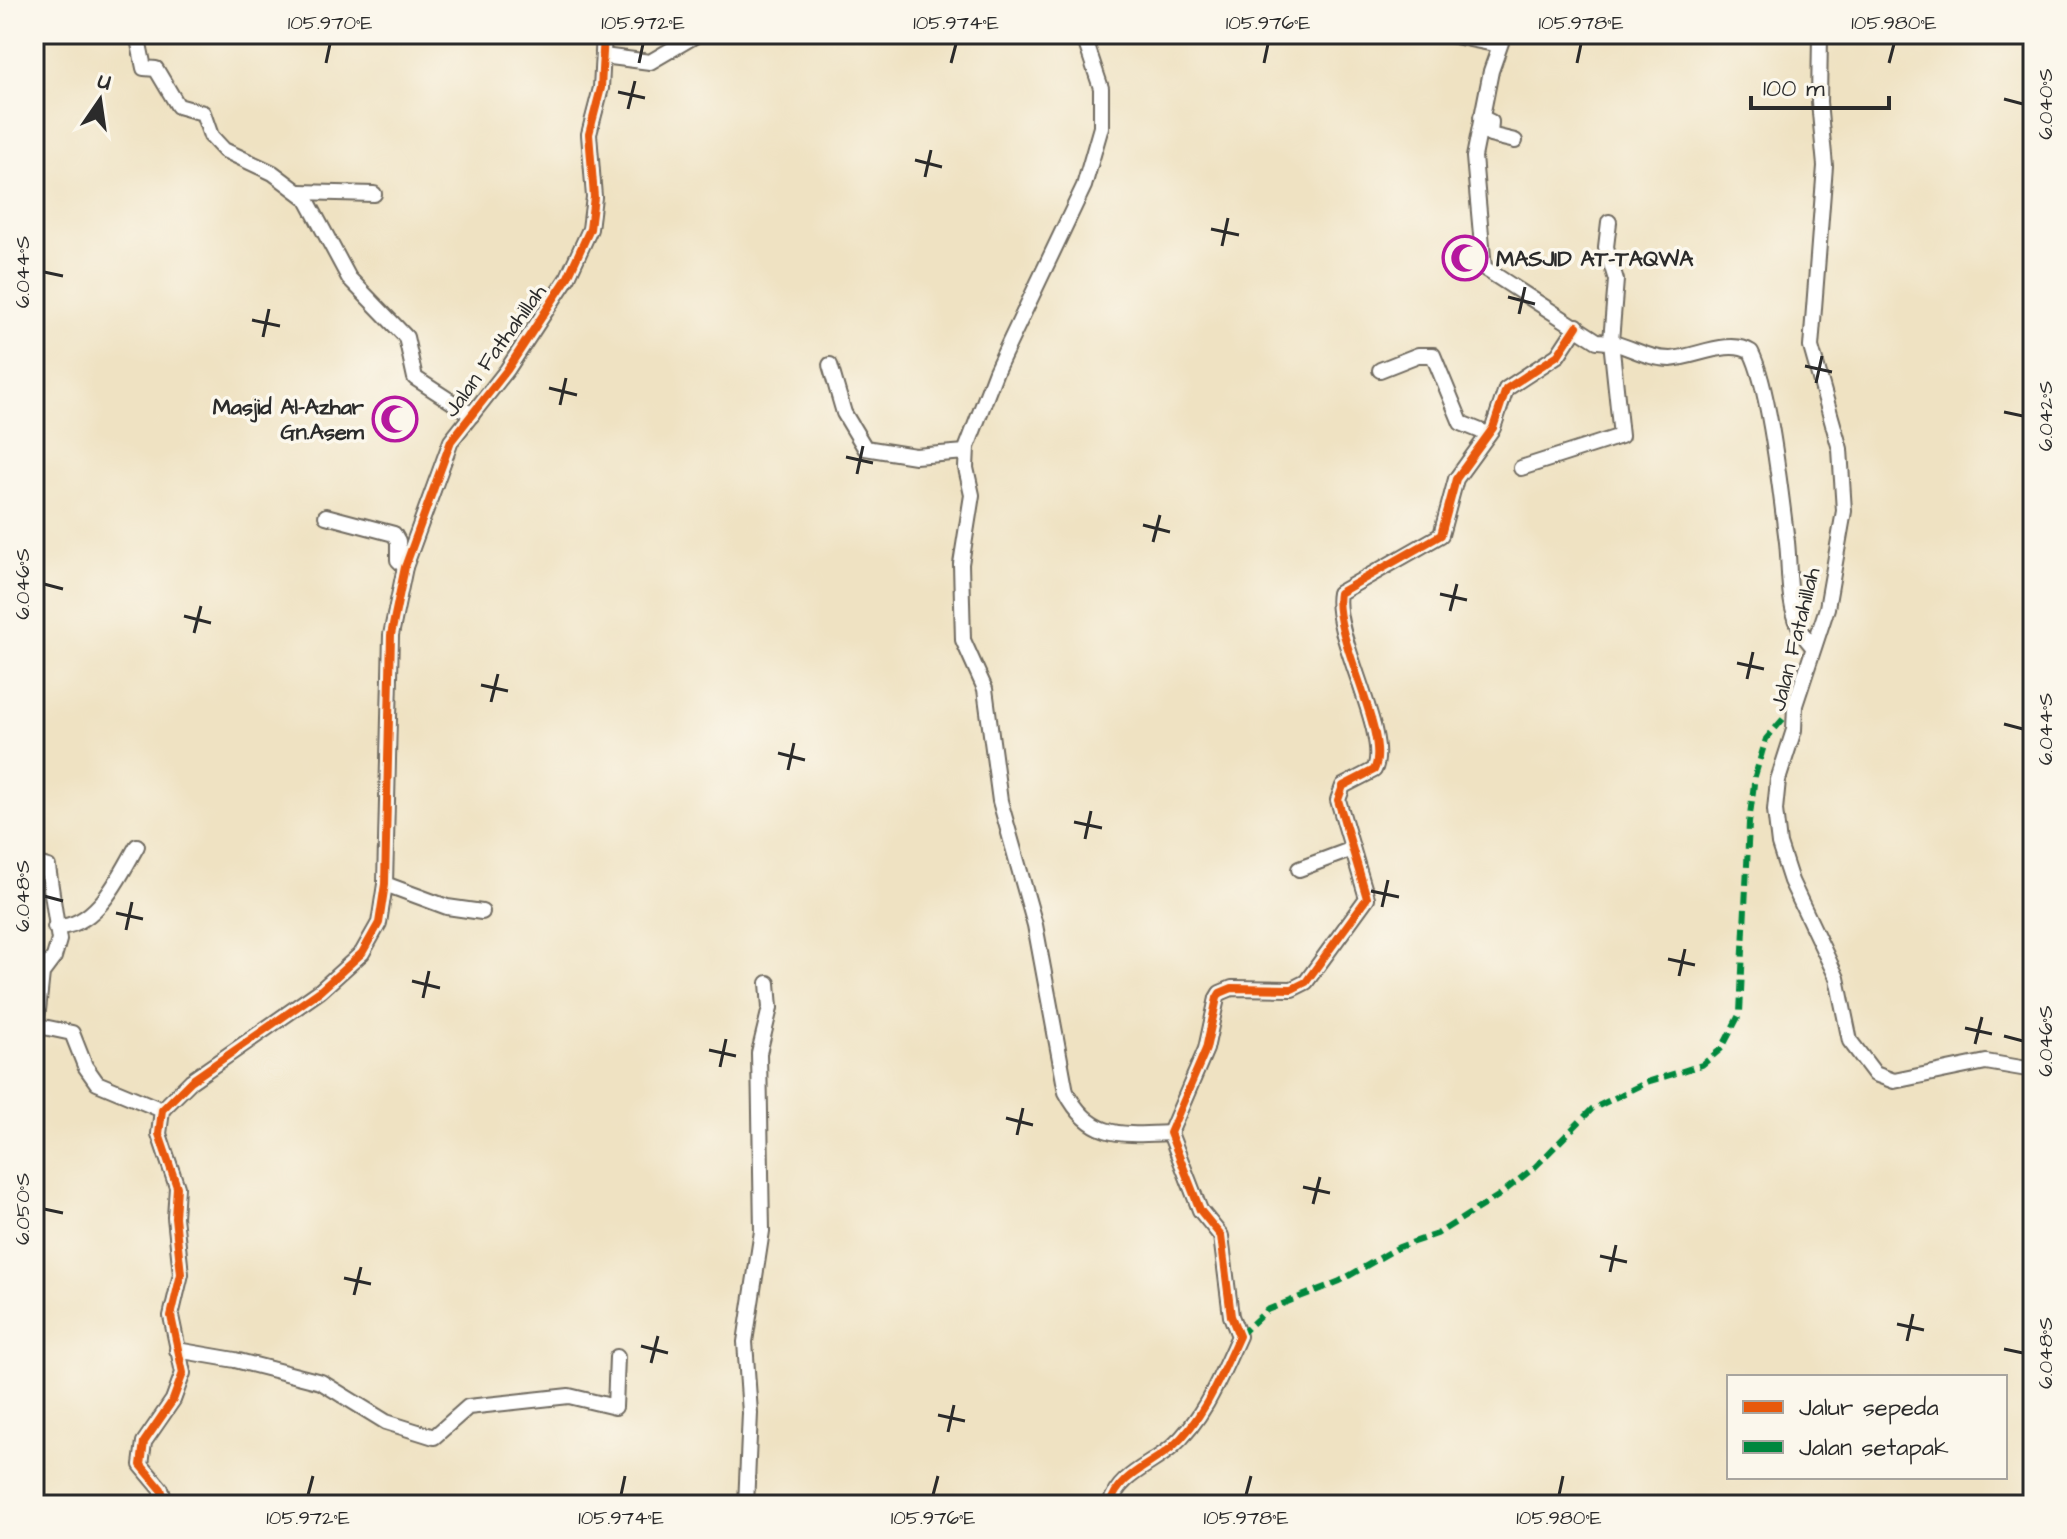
<svg xmlns="http://www.w3.org/2000/svg" width="2067" height="1539" viewBox="0 0 2067 1539" font-family="'Architects Daughter',sans-serif">
	<rect width="100%" height="100%" fill="#fbf7ec"/>
	<filter id="ink" filterUnits="userSpaceOnUse"><feTurbulence type="fractalNoise" baseFrequency=".0125" numOctaves="2"/><feDisplacementMap in="SourceGraphic" scale="16" xChannelSelector="R" yChannelSelector="G"/><feConvolveMatrix kernelMatrix="1 2 1 2 8 2 1 2 1" color-interpolation-filters="sRGB"/></filter>
	<filter id="wash" filterUnits="userSpaceOnUse"><feTurbulence type="fractalNoise" baseFrequency=".006" numOctaves="4" result="noise"/><feDisplacementMap in="SourceGraphic" scale="32" xChannelSelector="R" yChannelSelector="G"/><feGaussianBlur stdDeviation="1.8" result="paint"/><feColorMatrix in="noise" values="0 0 0 0 0 0 0 0 0 0 0 0 0 0 0 0 0 1.4 0 .05"/><feComposite in="paint" operator="in"/></filter>
	<g filter="url(#wash)">
		<rect width="100%" height="100%" fill="#efe2c2"/>
	</g>
	<g filter="url(#ink)">
		<g fill="none" stroke-linecap="round" stroke-linejoin="round">
			<!-- minor casing -->
			<g stroke="#706b60" stroke-width="18">
				<g id="minor">
					<polyline points="137,34 144,68 156,69 178,106 203,113 211,136 224,150 273,173 306,198 349,278 406,337 415,378 472,415"/>
					<path d="M 1083,34 L 1101,88 L 1101,127 L 1084,186 L 996,371 L 967,447 L 966,468 L 972,495 L 961,564 L 963,640 L 985,689 L 1000,801 L 1035,925 L 1066,1092 C 1091,1140 1122,1135 1170,1133"/>
					<polyline points="1359,34 1399,34"/>
					<polyline points="1445,34 1499,45"/>
					<path d="M 1504,34 L 1491,71 L 1474,157 L 1484,268 L 1597,341 C 1623,341 1644,359 1670,359 C 1694,358 1729,338 1751,352 C 1770,389 1781,497 1787,542 C 1791,580 1785,617 1813,647"/>
					<polyline points="1820,34 1819,102 1825,166 1811,347 1840,449 1844,511 1827,608 1795,705 1794,730 1778,780 1775,810 1779,844 1791,881 1837,978 1850,1041 1875,1074 1894,1081 1986,1062 2033,1070"/>
					<polyline points="603,56 650,62 698,34"/>
					<polyline points="1481,117 1491,122 1490,135 1515,141"/>
					<polyline points="300,192 374,194"/>
					<polyline points="830,365 844,413 865,448 915,456 966,452"/>
					<polyline points="1380,370 1418,355 1433,355 1461,423 1488,434"/>
					<polyline points="1521,468 1621,436 1611,341 1616,280 1606,247 1609,222"/>
					<polyline points="326,516 394,534 398,541 398,560 405,567"/>
					<polyline points="34,863 48,867 59,940 54,957 42,973 34,1048"/>
					<polyline points="1299,869 1350,850"/>
					<polyline points="385,884 447,907 482,912"/>
					<path d="M 55,927 C 97,928 119,877 137,846"/>
					<polyline points="34,1025 72,1033 85,1066 97,1083 162,1110"/>
					<polyline points="177,1350 235,1360 321,1382 386,1422 434,1437 468,1407 569,1396 615,1407 617,1357"/>
					<polyline points="166,1505 161,1489 141,1465 144,1442 173,1400 183,1373 171,1316 181,1274 175,1217 177,1187 159,1134 162,1110 191,1081 320,991 362,953 379,923 385,884 391,635 405,567 451,441 507,370 568,277 590,229 594,197 589,134 601,88 604,34"/>
					<polyline points="746,1505 750,1413 745,1342 762,1231 759,1053 770,1008 768,983"/>
					<path d="M 1110,1505 C 1118,1475 1150,1466 1172,1447 C 1204,1419 1221,1375 1239,1336 L 1231,1316 L 1221,1236 L 1200,1210 L 1170,1133 L 1206,1049 L 1217,998 L 1220,993 L 1232,988 L 1292,989 L 1306,982 L 1367,898 L 1338,800 L 1343,786 L 1374,770 C 1392,737 1331,634 1339,593 L 1441,535 L 1456,479 L 1493,428 L 1506,389 L 1558,355 L 1577,326"/>
				</g>
			</g>
			<!-- minor -->
			<use href="#minor" stroke="#fff" stroke-width="14"/>
			<!-- quiet -->
			<polyline stroke="#00873e" stroke-width="6" stroke-dasharray="12 6" stroke-linecap="butt" points="1239,1336 1267,1310 1340,1281 1399,1247 1437,1234 1498,1196 1535,1167 1592,1109 1647,1082 1702,1065 1722,1048 1740,1013 1749,823 1755,776 1766,739 1784,718"/>
			<!-- cycleway casing -->
			<g stroke="#fbf7ec" stroke-width="13">
				<g id="cycleway">
					<polyline points="166,1505 161,1489 141,1465 144,1442 173,1400 183,1373 171,1316 181,1274 175,1217 177,1187 159,1134 162,1110 191,1081 320,991 362,953 379,923 385,884 391,635 405,567 451,441 507,370 568,277 590,229 594,197 589,134 601,88 604,34"/>
					<path d="M 1110,1505 C 1118,1475 1150,1466 1172,1447 C 1204,1419 1221,1375 1239,1336 L 1231,1316 L 1221,1236 L 1200,1210 L 1170,1133 L 1206,1049 L 1217,998 L 1220,993 L 1232,988 L 1292,989 L 1306,982 L 1367,898 L 1338,800 L 1343,786 L 1374,770 C 1392,737 1331,634 1339,593 L 1441,535 L 1456,479 L 1493,428 L 1506,389 L 1558,355 L 1577,326"/>
				</g>
			</g>
			<!-- cycleway -->
			<use href="#cycleway" stroke="#e8590c" stroke-width="8"/>
		</g>
	</g>
	<!-- ticks -->
	<path fill="none" stroke="#2b2b2b" stroke-width="3" d="M 326,63 L 330,44M 639,63 L 643,44M 951,63 L 956,44M 1264,63 L 1268,44M 1577,63 L 1581,44M 1889,63 L 1894,44M 618,92 L 645,98M 2004,99 L 2023,104M 628,109 L 635,81M 915,160 L 942,167M 925,177 L 931,150M 1211,229 L 1239,235M 1222,246 L 1228,218M 44,272 L 63,276M 1508,297 L 1535,304M 1519,314 L 1525,287M 252,320 L 280,326M 263,337 L 269,309M 1805,366 L 1832,372M 1816,383 L 1822,356M 549,388 L 577,395M 560,405 L 566,378M 2004,412 L 2023,416M 846,457 L 873,463M 857,474 L 863,446M 1143,525 L 1170,532M 1153,542 L 1160,515M 44,584 L 63,589M 1440,594 L 1467,600M 1450,611 L 1457,584M 184,616 L 211,623M 194,633 L 201,606M 1737,663 L 1764,669M 1747,679 L 1753,652M 481,685 L 508,691M 491,702 L 498,674M 2004,724 L 2023,729M 778,753 L 805,760M 788,770 L 794,743M 1074,822 L 1102,828M 1085,839 L 1091,811M 1371,891 L 1399,897M 44,896 L 63,901M 1382,907 L 1388,880M 116,913 L 143,919M 126,930 L 132,902M 1668,959 L 1695,965M 1679,976 L 1685,949M 412,981 L 440,988M 423,998 L 429,971M 1965,1028 L 1992,1034M 2004,1036 L 2023,1041M 1975,1044 L 1982,1017M 709,1050 L 736,1056M 720,1067 L 726,1039M 1006,1118 L 1033,1125M 1017,1135 L 1023,1108M 1303,1187 L 1330,1193M 1313,1204 L 1320,1177M 44,1209 L 63,1213M 1600,1256 L 1627,1262M 1610,1272 L 1616,1245M 344,1278 L 371,1284M 354,1295 L 361,1267M 1897,1324 L 1924,1330M 1907,1341 L 1913,1314M 641,1346 L 668,1353M 2004,1349 L 2023,1353M 651,1363 L 658,1336M 938,1415 L 965,1421M 948,1432 L 954,1405M 308,1495 L 313,1476M 621,1495 L 625,1476M 933,1495 L 938,1476M 1246,1495 L 1251,1476M 1559,1495 L 1563,1476"/>
	<!-- icons -->
	<defs>
		<g id="mosque-ring" transform="scale(2.3)"><circle r="9.5" fill="#fbf7ec" stroke="#b5179e" stroke-width="1.5"/><path d="M3.5-4.9A6 6 0 1 0 3.5 4.9A5 5 0 1 1 3.5-4.9Z" fill="#b5179e"/></g>
	</defs>
	<g fill-rule="evenodd">
		<use href="#mosque-ring" x="1465" y="258"/>
		<use href="#mosque-ring" x="395" y="419"/>
	</g>
	<g text-anchor="middle" stroke-width="7" stroke-linejoin="round" paint-order="stroke">
		<!-- poi labels -->
		<g font-size="22" font-weight="bold" fill="#2b2b2b" stroke="#fbf7ec" text-anchor="start">
			<text x="1496" y="266">MASJID AT-TAQWA</text>
			<text x="364" y="414" text-anchor="end">Masjid Al-Azhar<tspan x="364" dy="25">Gn.Asem</tspan></text>
		</g>
		<!-- street labels -->
		<g font-size="22" fill="#2b2b2b" stroke="#fbf7ec">
			<text transform="translate(494 350) rotate(-54)" y="8">Jalan Fathahillah</text>
			<text transform="translate(1794 639) rotate(-76)" y="8">Jalan Fatahillah</text>
		</g>
	</g>
	<!-- margin -->
	<rect width="2067" height="1539" fill="none" stroke="#fbf7ec" stroke-width="88"/>
	<!-- legend -->
	<rect x="1727" y="1375" width="280" height="104" fill="#fbf7ec" stroke="#a8a59f" stroke-width="2"/>
	<rect x="1743" y="1401" width="40" height="12" fill="#e8590c" stroke="#a8a59f" stroke-width="2"/>
	<text x="1799" y="1415" font-size="24" fill="#2b2b2b">Jalur sepeda</text>
	<rect x="1743" y="1441" width="40" height="12" fill="#00873e" stroke="#a8a59f" stroke-width="2"/>
	<text x="1799" y="1455" font-size="24" fill="#2b2b2b">Jalan setapak</text>
	<!-- north arrow -->
	<g transform="translate(100 100) rotate(13)" stroke="#fbf7ec" stroke-width="6" paint-order="stroke">
	<path d="M0-6L14 30L0 20L-14 30Z" fill="#2b2b2b"/>
	<text y="-12" font-size="22" font-weight="bold" text-anchor="middle" fill="#2b2b2b">U</text>
	</g>
	<!-- scale -->
	<path d="M1751 96v12h138v-12" fill="none" stroke="#2b2b2b" stroke-width="4"/>
	<text x="1763" y="96" font-size="24" fill="#2b2b2b" stroke="#fbf7ec" stroke-width="6" paint-order="stroke">100 m</text>
	<rect x="44" y="44" width="1979" height="1451" fill="none" stroke="#2b2b2b" stroke-width="3"/>
	<g font-size="20" text-anchor="middle" fill="#2b2b2b">
		<text x="330" y="29">105.970°E</text>
		<text x="643" y="29">105.972°E</text>
		<text x="956" y="29">105.974°E</text>
		<text x="1268" y="29">105.976°E</text>
		<text x="1581" y="29">105.978°E</text>
		<text x="1894" y="29">105.980°E</text>
		<text transform="translate(2045 104) rotate(-90)" y="7">6.040°S</text>
		<text transform="translate(22 272) rotate(-90)" y="7">6.044°S</text>
		<text transform="translate(2045 416) rotate(-90)" y="7">6.042°S</text>
		<text transform="translate(22 584) rotate(-90)" y="7">6.046°S</text>
		<text transform="translate(2045 729) rotate(-90)" y="7">6.044°S</text>
		<text transform="translate(22 896) rotate(-90)" y="7">6.048°S</text>
		<text transform="translate(2045 1041) rotate(-90)" y="7">6.046°S</text>
		<text transform="translate(22 1209) rotate(-90)" y="7">6.050°S</text>
		<text transform="translate(2045 1353) rotate(-90)" y="7">6.048°S</text>
		<text x="308" y="1524">105.972°E</text>
		<text x="621" y="1524">105.974°E</text>
		<text x="933" y="1524">105.976°E</text>
		<text x="1246" y="1524">105.978°E</text>
		<text x="1559" y="1524">105.980°E</text>
	</g>
</svg>
